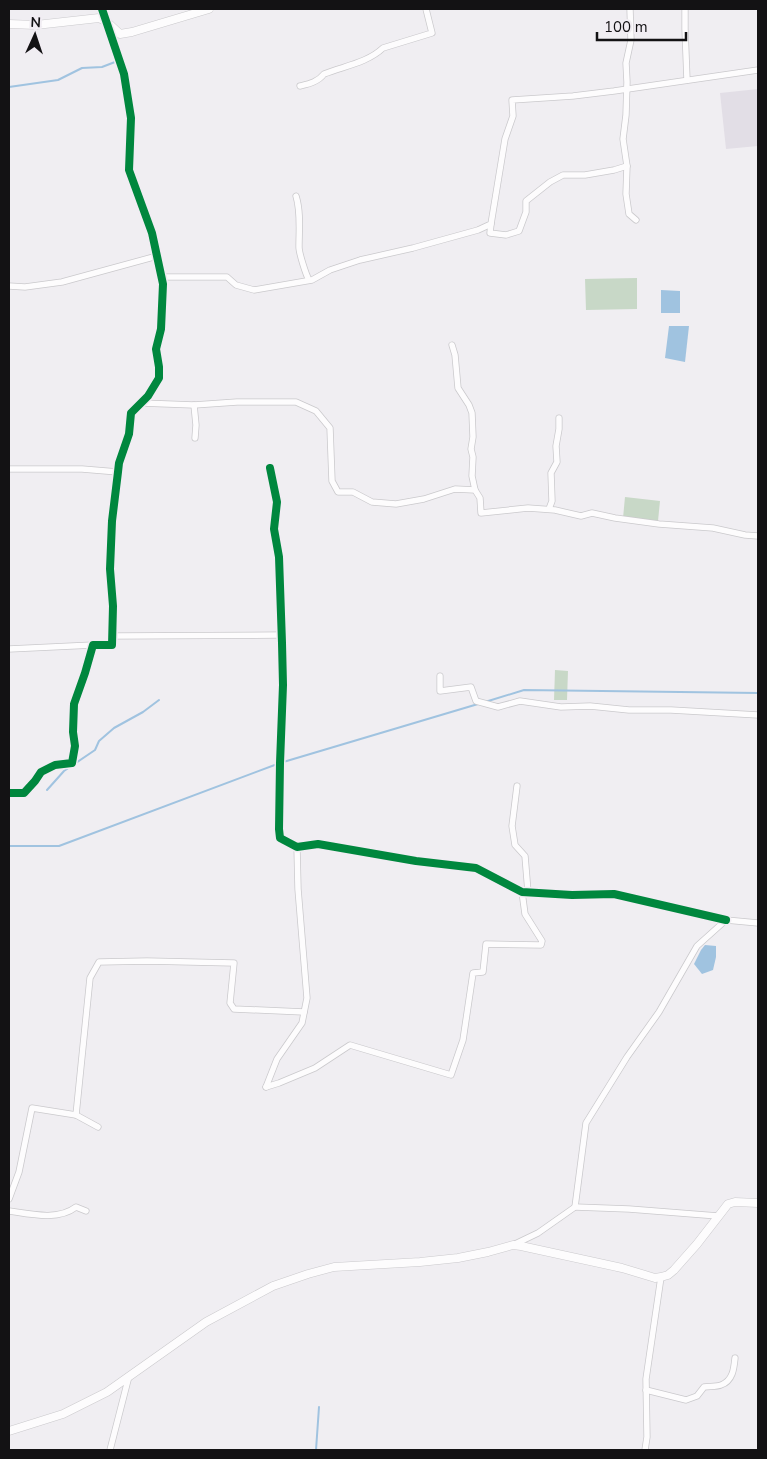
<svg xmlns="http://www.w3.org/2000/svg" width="767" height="1459" viewBox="0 0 767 1459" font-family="'Nunito Sans',sans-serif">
	<rect width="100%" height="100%" fill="#f0eef2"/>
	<!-- built -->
	<polygon fill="#e2dee6" points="758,89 758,146 726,149 720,93"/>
	<!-- green -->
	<g fill="#c8d8c7">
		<polygon points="637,278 637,309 586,310 585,279"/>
		<polygon points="625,497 660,501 658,521 623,518"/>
		<polygon points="555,670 568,671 567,700 554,700"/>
	</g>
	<!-- water -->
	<g fill="#a0c3e0">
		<polygon points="661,290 680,291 680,313 661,313"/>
		<polygon points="669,326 689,326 685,362 665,358"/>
		<polygon points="705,945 716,946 716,957 713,970 702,974 694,964 701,950"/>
	</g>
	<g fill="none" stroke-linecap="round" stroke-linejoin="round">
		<!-- stream -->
		<g stroke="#a0c3e0" stroke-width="2">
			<polyline points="9,87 58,80 82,68 102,67 115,62"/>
			<polyline points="485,702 524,690 758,693"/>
			<polyline points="47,790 64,771 95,750 99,741 114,728 143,712 159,700"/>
			<polyline points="9,846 59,846 280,763 478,704"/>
			<polyline points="316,1450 319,1407"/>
		</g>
		<!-- minor casing -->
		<g stroke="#cac9cc" stroke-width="7">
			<g id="minor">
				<polyline points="630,9 631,40 626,63 627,82 626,115 623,139 627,166 626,194 629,214 636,220"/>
				<polyline points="685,9 685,29 687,80"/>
				<path d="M 300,86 C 308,84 318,82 324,74 C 344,66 367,63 383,48 L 432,33 L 426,9"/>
				<path d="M 296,196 C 301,212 299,230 299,247 C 299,253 306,275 309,280"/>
				<polyline points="491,224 490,233 506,235 519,231 526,212 526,201 550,182 563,175 585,175 614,170 627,166"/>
				<polyline points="163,277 227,277 236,285 254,290 312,280 330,270 360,260 413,248 478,230 491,224 505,139 513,116 512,100 573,96 614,91 758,70"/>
				<polyline points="9,286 25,287 62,282 157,256"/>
				<polyline points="452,345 455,355 458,388 469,405 472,413 473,437 471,449 473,457 472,476 475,490"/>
				<polyline points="141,403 194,405 237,402 296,402 316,411 330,428 332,481 338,492 353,492 372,502 396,504 424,499 455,489 475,490 480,498 481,513 528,508 555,510 581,516 592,513 615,518 659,524 713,528 745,535 758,536"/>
				<polyline points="194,405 196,425 195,438"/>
				<polyline points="270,468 277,502 274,529 279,557 282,643 283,685 280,763 279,829 280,838 297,847 318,844 416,861 476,868 522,892 572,895 614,894 726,920"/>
				<polyline points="9,469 82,469 118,472"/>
				<polyline points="549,509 552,501 551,473 557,462 556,446 559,429 559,418"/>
				<polyline points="113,636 282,635"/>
				<polyline points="9,649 93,645"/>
				<polyline points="440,676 440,691 471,687 476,701 498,707 520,701 561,707 590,706 629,710 671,710 758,715"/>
				<polyline points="517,786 512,826 515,845 525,856 528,892"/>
				<polyline points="9,793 24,793 35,781 41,772 55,765 72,763 75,746 73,732 74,704 85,673 93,645 112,645 113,606 110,569 112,521 118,472 119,463 129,434 131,413 148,396 159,378 159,367 156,349 161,329 163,284 152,233 129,170 131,118 124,74 102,9"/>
				<polyline points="266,1087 279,1083 315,1068 350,1045 451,1075 463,1040 473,973 483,972 486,944 541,945 542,941 525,914 522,892"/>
				<polyline points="266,1087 277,1059 302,1023 307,998 298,889 297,847"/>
				<polyline points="76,1115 90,978 99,962 147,961 234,963 230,1003 234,1009 304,1012"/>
				<polyline points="9,1199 19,1172 32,1108 76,1115 98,1127"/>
				<polyline points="575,1207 629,1209 718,1216"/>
				<path d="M 9,1211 C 30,1214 58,1221 76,1207 L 86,1211"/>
				<polyline points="513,1245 538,1233 575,1207 586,1123 627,1057 659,1012 697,946 726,920 758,923"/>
				<path d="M 646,1390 L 686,1400 L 697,1396 L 704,1387 C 709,1386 716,1387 721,1385 C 733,1381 734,1368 735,1358"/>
				<polyline points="110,1450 129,1376"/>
				<polyline points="645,1450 647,1437 646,1379 661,1277"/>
			</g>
		</g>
		<!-- major casing -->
		<g stroke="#cac9cc" stroke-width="9">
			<g id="major">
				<polyline points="9,24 36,25 99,18 107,22 120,34 132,32 209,9"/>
				<polyline points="9,1431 63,1414 107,1392 206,1322 273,1286 308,1274 334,1267 420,1262 458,1258 488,1252 513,1245 521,1246 622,1268 655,1278 661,1277 668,1275 674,1270 697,1244 728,1204 735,1202 758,1203"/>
			</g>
		</g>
		<!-- minor -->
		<use href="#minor" stroke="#fdfcfd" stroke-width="5.5"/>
		<!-- major -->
		<use href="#major" stroke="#fdfcfd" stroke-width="8"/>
		<!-- cycleway casing -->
		<g stroke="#f1edf3" stroke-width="11">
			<g id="cycleway">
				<polyline points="270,468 277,502 274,529 279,557 282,643 283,685 280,763 279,829 280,838 297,847 318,844 416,861 476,868 522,892 572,895 614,894 726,920"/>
				<polyline points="9,793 24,793 35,781 41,772 55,765 72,763 75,746 73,732 74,704 85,673 93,645 112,645 113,606 110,569 112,521 118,472 119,463 129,434 131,413 148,396 159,378 159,367 156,349 161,329 163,284 152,233 129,170 131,118 124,74 102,9"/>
			</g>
		</g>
		<!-- cycleway -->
		<use href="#cycleway" stroke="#00873e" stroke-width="8"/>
	</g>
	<!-- border -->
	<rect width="767" height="1459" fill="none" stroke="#131214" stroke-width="20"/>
	<!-- north arrow -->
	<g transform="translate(35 35) rotate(3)" stroke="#f1edf3" stroke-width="4" paint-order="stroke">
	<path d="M0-4L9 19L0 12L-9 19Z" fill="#131214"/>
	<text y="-8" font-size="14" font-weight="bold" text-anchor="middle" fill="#131214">N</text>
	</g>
	<!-- scale -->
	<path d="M597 32v8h89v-8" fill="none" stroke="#131214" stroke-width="2.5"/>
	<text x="604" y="32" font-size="15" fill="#131214" stroke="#f1edf3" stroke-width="4" paint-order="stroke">100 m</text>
</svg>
